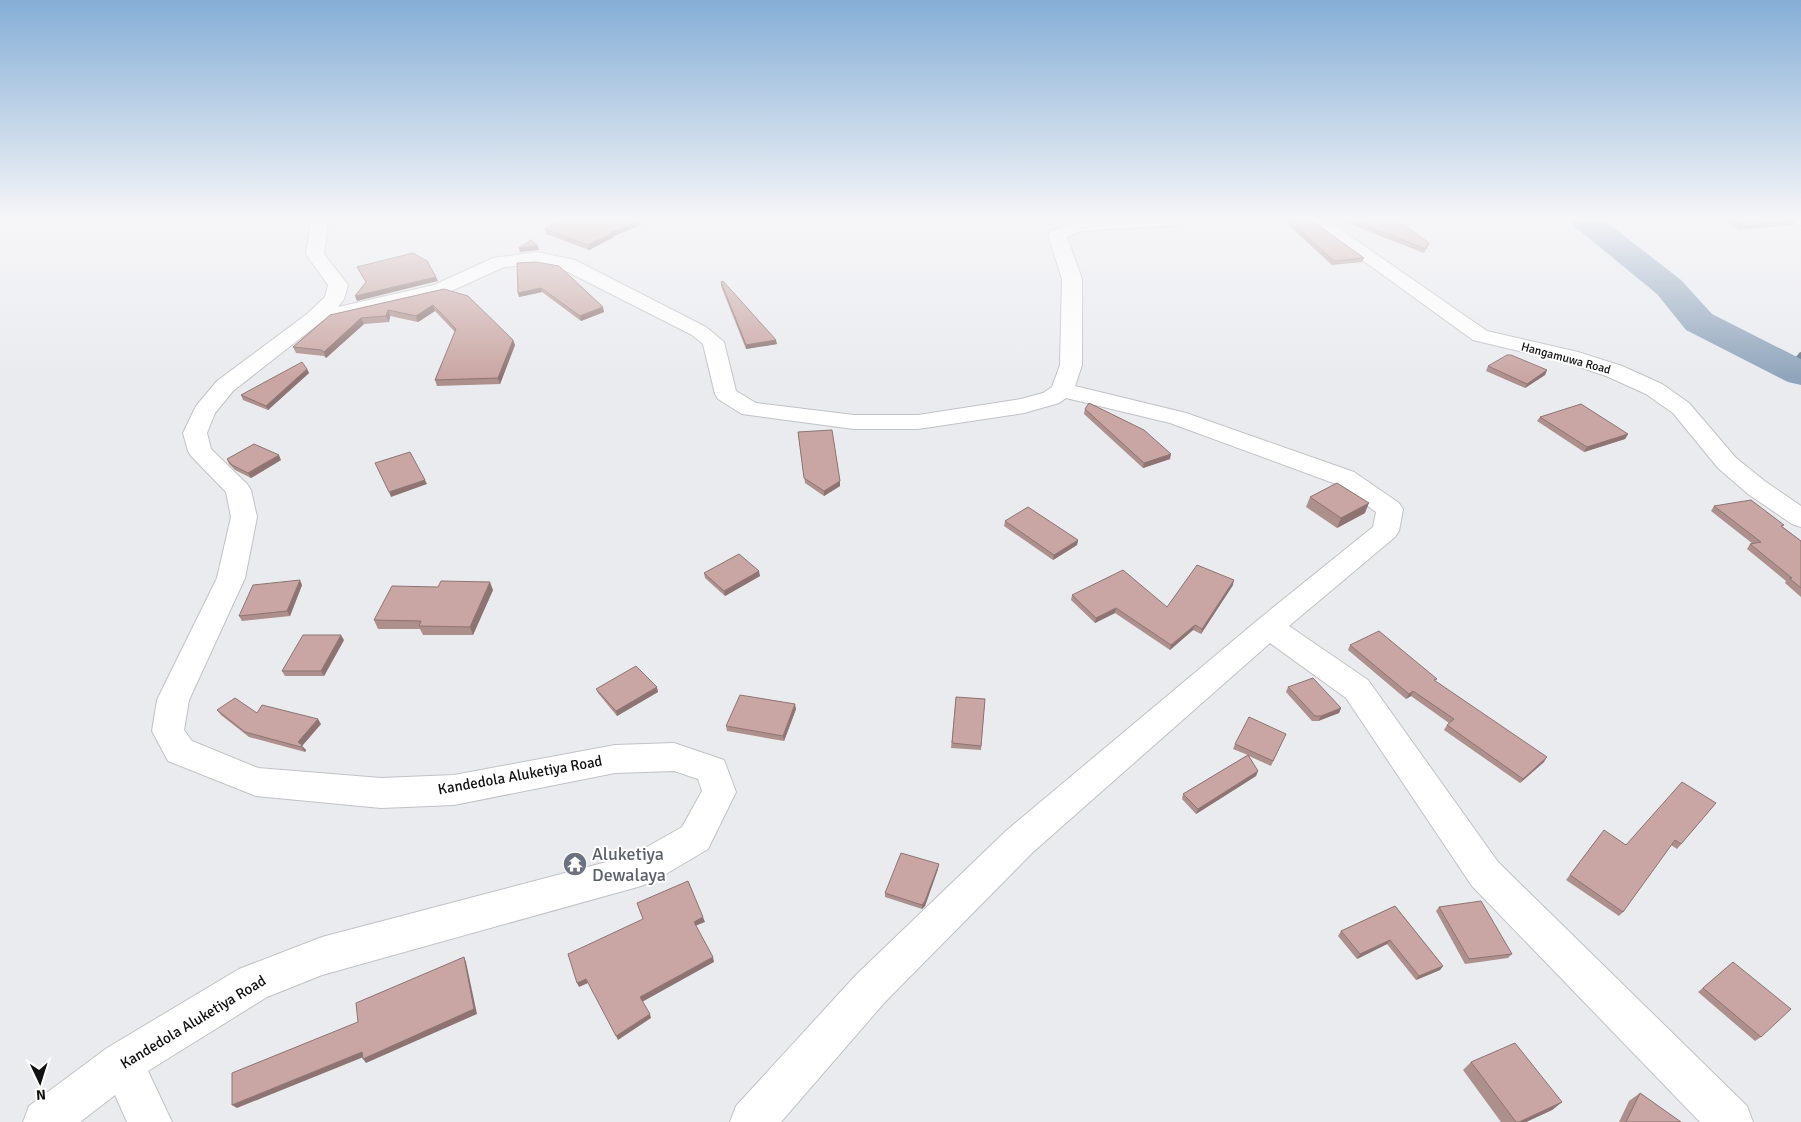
<svg xmlns="http://www.w3.org/2000/svg" width="1801" height="1122" viewBox="0 0 1801 1122" font-family="Signika,sans-serif">
	<rect width="100%" height="100%" fill="#eaebef"/>
	<g fill="none" stroke-linecap="round" stroke-linejoin="round">
		<!-- stream -->
		<polyline stroke="#6a7989" stroke-width="5.5" points="1790,369 1801,355"/>
		<!-- river -->
		<polygon fill="#90a5bc" fill-rule="evenodd" points="1570,220 1604,220 1681,280 1712,314 1801,359 1801,385 1788,382 1686,330 1657,294 1574,226"/>
		<!-- minor casing -->
		<g stroke="#c1c2c6" stroke-width="2">
			<g id="minor">
				<polygon points="304,220 326,220 328,223 324,254 348,285 344,299 338,307 434,285 493,258 537,252 575,260 706,327 724,342 736,391 756,403 854,415 918,415 1021,399 1043,393 1052,387 1060,365 1062,279 1048,235 1051,231 1078,221 1188,220 1185,224 1179,225 1081,231 1067,237 1082,279 1082,365 1075,386 1186,413 1354,472 1399,503 1403,509 1399,531 1395,537 1289,626 1368,680 1498,862 1747,1106 1753,1122 1700,1122 1472,886 1346,698 1270,643 1033,852 884,1003 781,1122 730,1122 736,1106 856,975 1007,830 1259,619 1373,527 1376,512 1336,484 1170,423 1066,398 1059,403 1024,413 918,429 854,429 742,414 718,399 715,394 703,344 692,335 562,269 537,264 504,267 447,293 321,322 233,391 215,413 207,433 211,449 247,484 251,490 257,517 245,578 189,700 184,730 192,741 258,768 381,778 454,775 615,745 674,743 724,760 736,792 708,849 654,881 641,886 322,975 267,997 148,1071 172,1122 127,1122 115,1095 80,1122 23,1122 29,1106 107,1048 239,969 322,937 633,855 682,827 702,791 698,779 674,771 615,773 454,805 381,808 256,796 168,761 152,731 157,700 217,578 231,517 226,492 191,456 188,451 183,433 196,406 217,381 307,314 325,297 328,285 306,254 310,225"/>
				<polygon points="1307,220 1327,220 1487,331 1578,352 1622,366 1662,384 1689,403 1736,458 1766,482 1801,506 1801,527 1792,524 1748,494 1718,468 1673,413 1646,394 1606,376 1564,362 1473,340"/>
				<polygon points="1791,220 1801,220 1801,225 1794,224"/>
			</g>
		</g>
		<!-- minor -->
		<use href="#minor" fill="#fff" fill-rule="evenodd"/>
	</g>
	<!-- wall -->
	<g fill="#ad8f8c">
		<polygon points="1283,220 1311,220 1364,258 1362,262 1332,265"/>
		<polygon points="1339,220 1397,220 1429,243 1424,253"/>
		<polygon points="1726,220 1793,220 1795,221 1792,225 1739,230"/>
		<polygon points="641,225 614,236 614,237 589,250 546,234 545,229"/>
		<polygon points="517,263 604,312 581,321 542,292 519,297"/>
		<polygon points="721,282 777,344 746,349 721,286"/>
		<polygon points="444,289 513,340 515,345 500,384 437,386 435,380 455,332 435,311 418,322 390,316 389,322 364,324 326,358 324,356 296,353 293,347 330,315"/>
		<polygon points="1488,366 1547,370 1545,375 1525,388 1486,371"/>
		<polygon points="307,369 309,373 268,410 243,400 241,395"/>
		<polygon points="1085,409 1170,459 1143,468 1084,414"/>
		<polygon points="1540,417 1628,434 1625,439 1584,452 1537,421"/>
		<polygon points="798,432 840,481 840,486 824,496 805,483"/>
		<polygon points="227,459 281,460 251,478 235,470 229,464"/>
		<polygon points="1310,497 1365,513 1337,528 1306,507"/>
		<polygon points="1714,506 1783,527 1801,541 1801,597 1785,583 1786,581 1747,549 1750,544 1753,544 1711,511"/>
		<polygon points="1005,521 1078,540 1077,545 1053,560 1004,526"/>
		<polygon points="704,573 760,576 725,596 705,578"/>
		<polygon points="302,585 290,616 242,621 239,616"/>
		<polygon points="1233,585 1201,634 1193,630 1170,650 1115,613 1095,623 1071,600 1072,595 1167,607"/>
		<polygon points="493,590 473,635 423,635 420,629 378,629 374,620"/>
		<polygon points="344,640 324,676 285,676 282,671"/>
		<polygon points="1350,645 1436,682 1544,762 1520,783 1444,730 1447,725 1449,723 1411,696 1406,699 1348,650"/>
		<polygon points="1288,687 1341,708 1339,713 1318,721 1312,721 1286,692"/>
		<polygon points="596,689 658,692 617,716 598,693"/>
		<polygon points="956,697 985,699 981,750 951,748"/>
		<polygon points="796,709 784,741 727,731 726,726"/>
		<polygon points="217,710 257,713 321,724 302,746 306,750 305,752 249,737 221,715"/>
		<polygon points="1286,734 1271,766 1249,756 1258,771 1256,776 1196,814 1182,799 1183,794 1248,755 1233,749 1235,744"/>
		<polygon points="1716,803 1677,849 1671,845 1623,912 1619,916 1566,880 1600,835 1626,845"/>
		<polygon points="938,869 925,906 922,909 885,897 885,893"/>
		<polygon points="1395,906 1443,966 1440,970 1416,980 1387,944 1357,959 1338,936 1341,931"/>
		<polygon points="1439,907 1512,954 1508,958 1465,964 1436,911"/>
		<polygon points="1733,962 1761,1037 1755,1041 1698,992"/>
		<polygon points="1471,1062 1562,1102 1552,1110 1526,1122 1501,1122 1463,1070"/>
		<polygon points="1640,1093 1681,1122 1619,1122 1629,1101"/>
	</g>
	<!-- shaded-wall -->
	<g fill="#8d7472">
		<polygon points="640,221 641,225 614,236 614,237 589,250 588,245 612,232"/>
		<polygon points="538,246 539,250 520,252 519,248"/>
		<polygon points="436,277 438,281 357,301 355,296"/>
		<polygon points="541,288 542,292 519,297 518,293"/>
		<polygon points="433,305 435,311 418,322 416,316"/>
		<polygon points="603,307 604,312 581,321 580,316"/>
		<polygon points="388,310 390,316 389,322 386,316"/>
		<polygon points="361,318 364,324 326,358 324,352"/>
		<polygon points="513,340 515,345 500,384 498,378"/>
		<polygon points="776,340 777,344 746,349 746,345"/>
		<polygon points="307,369 309,373 268,410 266,406"/>
		<polygon points="1547,370 1545,375 1525,388 1527,384"/>
		<polygon points="1628,434 1625,439 1584,452 1587,447"/>
		<polygon points="1171,454 1170,459 1143,468 1144,463"/>
		<polygon points="279,455 281,460 251,478 248,473"/>
		<polygon points="425,480 427,484 391,497 389,492"/>
		<polygon points="840,481 840,486 824,496 824,491"/>
		<polygon points="1369,503 1365,513 1337,528 1341,518"/>
		<polygon points="1078,540 1077,545 1053,560 1054,555"/>
		<polygon points="759,571 760,576 725,596 724,591"/>
		<polygon points="300,580 302,585 290,616 287,611"/>
		<polygon points="1234,580 1233,585 1201,634 1202,629"/>
		<polygon points="490,582 493,590 473,635 470,627"/>
		<polygon points="1116,608 1115,613 1095,623 1096,618"/>
		<polygon points="1195,625 1193,630 1170,650 1171,645"/>
		<polygon points="341,635 344,640 324,676 321,671"/>
		<polygon points="657,687 658,692 617,716 616,711"/>
		<polygon points="1413,691 1411,696 1406,699 1409,694"/>
		<polygon points="795,704 796,709 784,741 783,736"/>
		<polygon points="1341,708 1339,713 1318,721 1321,716"/>
		<polygon points="318,719 321,724 302,746 306,750 305,752 298,742"/>
		<polygon points="1547,757 1544,762 1520,783 1523,779"/>
		<polygon points="1258,771 1256,776 1196,814 1198,809"/>
		<polygon points="939,864 938,869 925,906 922,909 922,905"/>
		<polygon points="703,917 705,922 695,926 694,922"/>
		<polygon points="1390,940 1387,944 1357,959 1360,954"/>
		<polygon points="464,957 466,962 477,1014 366,1063 363,1059"/>
		<polygon points="713,957 714,962 642,1002 640,997"/>
		<polygon points="1443,966 1440,970 1416,980 1419,976"/>
		<polygon points="586,979 588,983 579,987 577,983"/>
		<polygon points="650,1014 651,1018 618,1040 616,1036"/>
		<polygon points="362,1052 366,1056 237,1108 232,1105"/>
		<polygon points="1562,1102 1552,1110 1526,1122 1519,1122"/>
	</g>
	<!-- building -->
	<g fill="#c9a6a3" stroke="#8d7472">
		<polygon points="559,220 637,220 640,221 612,232 613,233 588,245 545,229"/>
		<polygon points="1289,220 1311,220 1364,258 1334,261"/>
		<polygon points="1351,220 1397,220 1429,243 1426,249"/>
		<polygon points="1735,220 1793,220 1795,221 1742,226"/>
		<polygon points="531,240 538,246 519,248"/>
		<polygon points="413,253 427,261 436,277 355,296 366,282 357,267"/>
		<polygon points="536,262 559,266 603,307 580,316 541,288 518,293 517,263"/>
		<polygon points="723,281 776,340 746,345 721,282"/>
		<polygon points="444,289 468,296 513,340 498,378 435,380 456,329 433,305 416,316 388,310 386,316 361,318 324,352 321,350 293,347 330,315"/>
		<polygon points="1507,355 1511,355 1547,370 1527,384 1488,366"/>
		<polygon points="302,362 307,369 266,406 241,395"/>
		<polygon points="1089,403 1144,430 1171,454 1144,463 1085,409"/>
		<polygon points="1581,404 1628,434 1587,447 1540,417"/>
		<polygon points="832,430 840,481 824,491 804,478 798,432"/>
		<polygon points="254,444 279,455 248,473 232,465 227,459"/>
		<polygon points="410,452 425,480 389,492 375,463"/>
		<polygon points="1337,483 1369,503 1341,518 1310,497"/>
		<polygon points="1751,500 1784,525 1781,526 1801,541 1801,588 1789,578 1792,578 1750,544 1761,542 1714,506"/>
		<polygon points="1028,507 1078,540 1054,555 1005,521"/>
		<polygon points="739,554 759,571 724,591 704,573"/>
		<polygon points="1197,565 1234,580 1202,629 1195,625 1171,645 1116,608 1096,618 1072,595 1123,570 1167,607"/>
		<polygon points="300,580 287,611 239,616 253,585"/>
		<polygon points="441,581 490,582 470,627 419,626 421,621 374,620 392,586 438,587"/>
		<polygon points="1379,631 1437,679 1434,680 1547,757 1523,779 1447,725 1454,719 1413,691 1409,694 1350,645"/>
		<polygon points="303,635 341,635 321,671 282,671"/>
		<polygon points="636,666 657,687 616,711 596,689"/>
		<polygon points="1313,678 1341,708 1321,716 1315,716 1288,687"/>
		<polygon points="740,695 795,704 783,736 726,726"/>
		<polygon points="956,697 985,699 981,746 952,743"/>
		<polygon points="235,698 257,713 262,705 318,719 298,742 302,745 301,747 245,732 217,710"/>
		<polygon points="1249,717 1286,734 1273,761 1235,744"/>
		<polygon points="1248,755 1258,771 1198,809 1183,794"/>
		<polygon points="1682,782 1716,803 1681,844 1675,840 1623,912 1570,875 1604,830 1626,845"/>
		<polygon points="901,853 939,864 925,901 922,905 885,893"/>
		<polygon points="688,881 703,917 694,922 713,957 640,997 650,1014 616,1036 586,979 577,983 568,954 643,919 637,903"/>
		<polygon points="1481,901 1512,954 1469,959 1439,907"/>
		<polygon points="1395,906 1443,966 1419,976 1390,940 1360,954 1341,931"/>
		<polygon points="464,957 474,1009 363,1059 362,1052 232,1105 232,1073 358,1022 356,1003"/>
		<polygon points="1733,962 1791,1009 1761,1037 1703,988"/>
		<polygon points="1515,1043 1562,1102 1519,1122 1516,1122 1471,1062"/>
		<polygon points="1640,1093 1681,1122 1626,1122"/>
	</g>
	<!-- sky -->
	<linearGradient id="sky" x2="0" y2="1"><stop stop-color="#85aed6"/><stop offset="0.58" stop-color="#f6f6f8"/><stop offset="1" stop-color="#f6f6f8" stop-opacity="0"/></linearGradient>
	<rect width="1801" height="377" fill="url(#sky)"/>
	<!-- icons -->
	<defs>
		<g id="temple-disc" transform="scale(1.25)"><circle r="9.5" fill="#6b7280" stroke="#fff"/><path d="M0-6L5-2H3V0L6.5 2.5H4V6H1.5V3h-3V6H-4V2.5H-6.5L-3 0V-2H-5Z" fill="#fff"/></g>
	</defs>
	<g fill-rule="evenodd">
		<use href="#temple-disc" x="575" y="864"/>
	</g>
	<g text-anchor="middle" stroke-width="4" stroke-linejoin="round" paint-order="stroke">
		<!-- far-street labels -->
		<g font-size="12" fill="#111112" stroke="#fff">
			<text transform="translate(1566 358) rotate(15)" y="4">Hangamuwa Road</text>
		</g>
		<!-- street labels -->
		<g font-size="15" fill="#111112" stroke="#fff">
			<text transform="translate(520 775) rotate(-10)" y="5">Kandedola Aluketiya Road</text>
			<text transform="translate(193 1022) rotate(-31)" y="5">Kandedola Aluketiya Road</text>
		</g>
		<!-- near-worship labels -->
		<g font-size="18" fill="#5b616d" stroke="#fff" text-anchor="start">
			<text x="592" y="860">Aluketiya<tspan x="592" dy="21">Dewalaya</tspan></text>
		</g>
	</g>
	<!-- north arrow -->
	<g transform="translate(40 1082) rotate(176)" stroke="#ffffff" stroke-width="4" paint-order="stroke">
	<path d="M0-4L9 19L0 12L-9 19Z" fill="#111112"/>
	<text y="-8" font-size="14" font-weight="bold" text-anchor="middle" fill="#111112">N</text>
	</g>
</svg>
